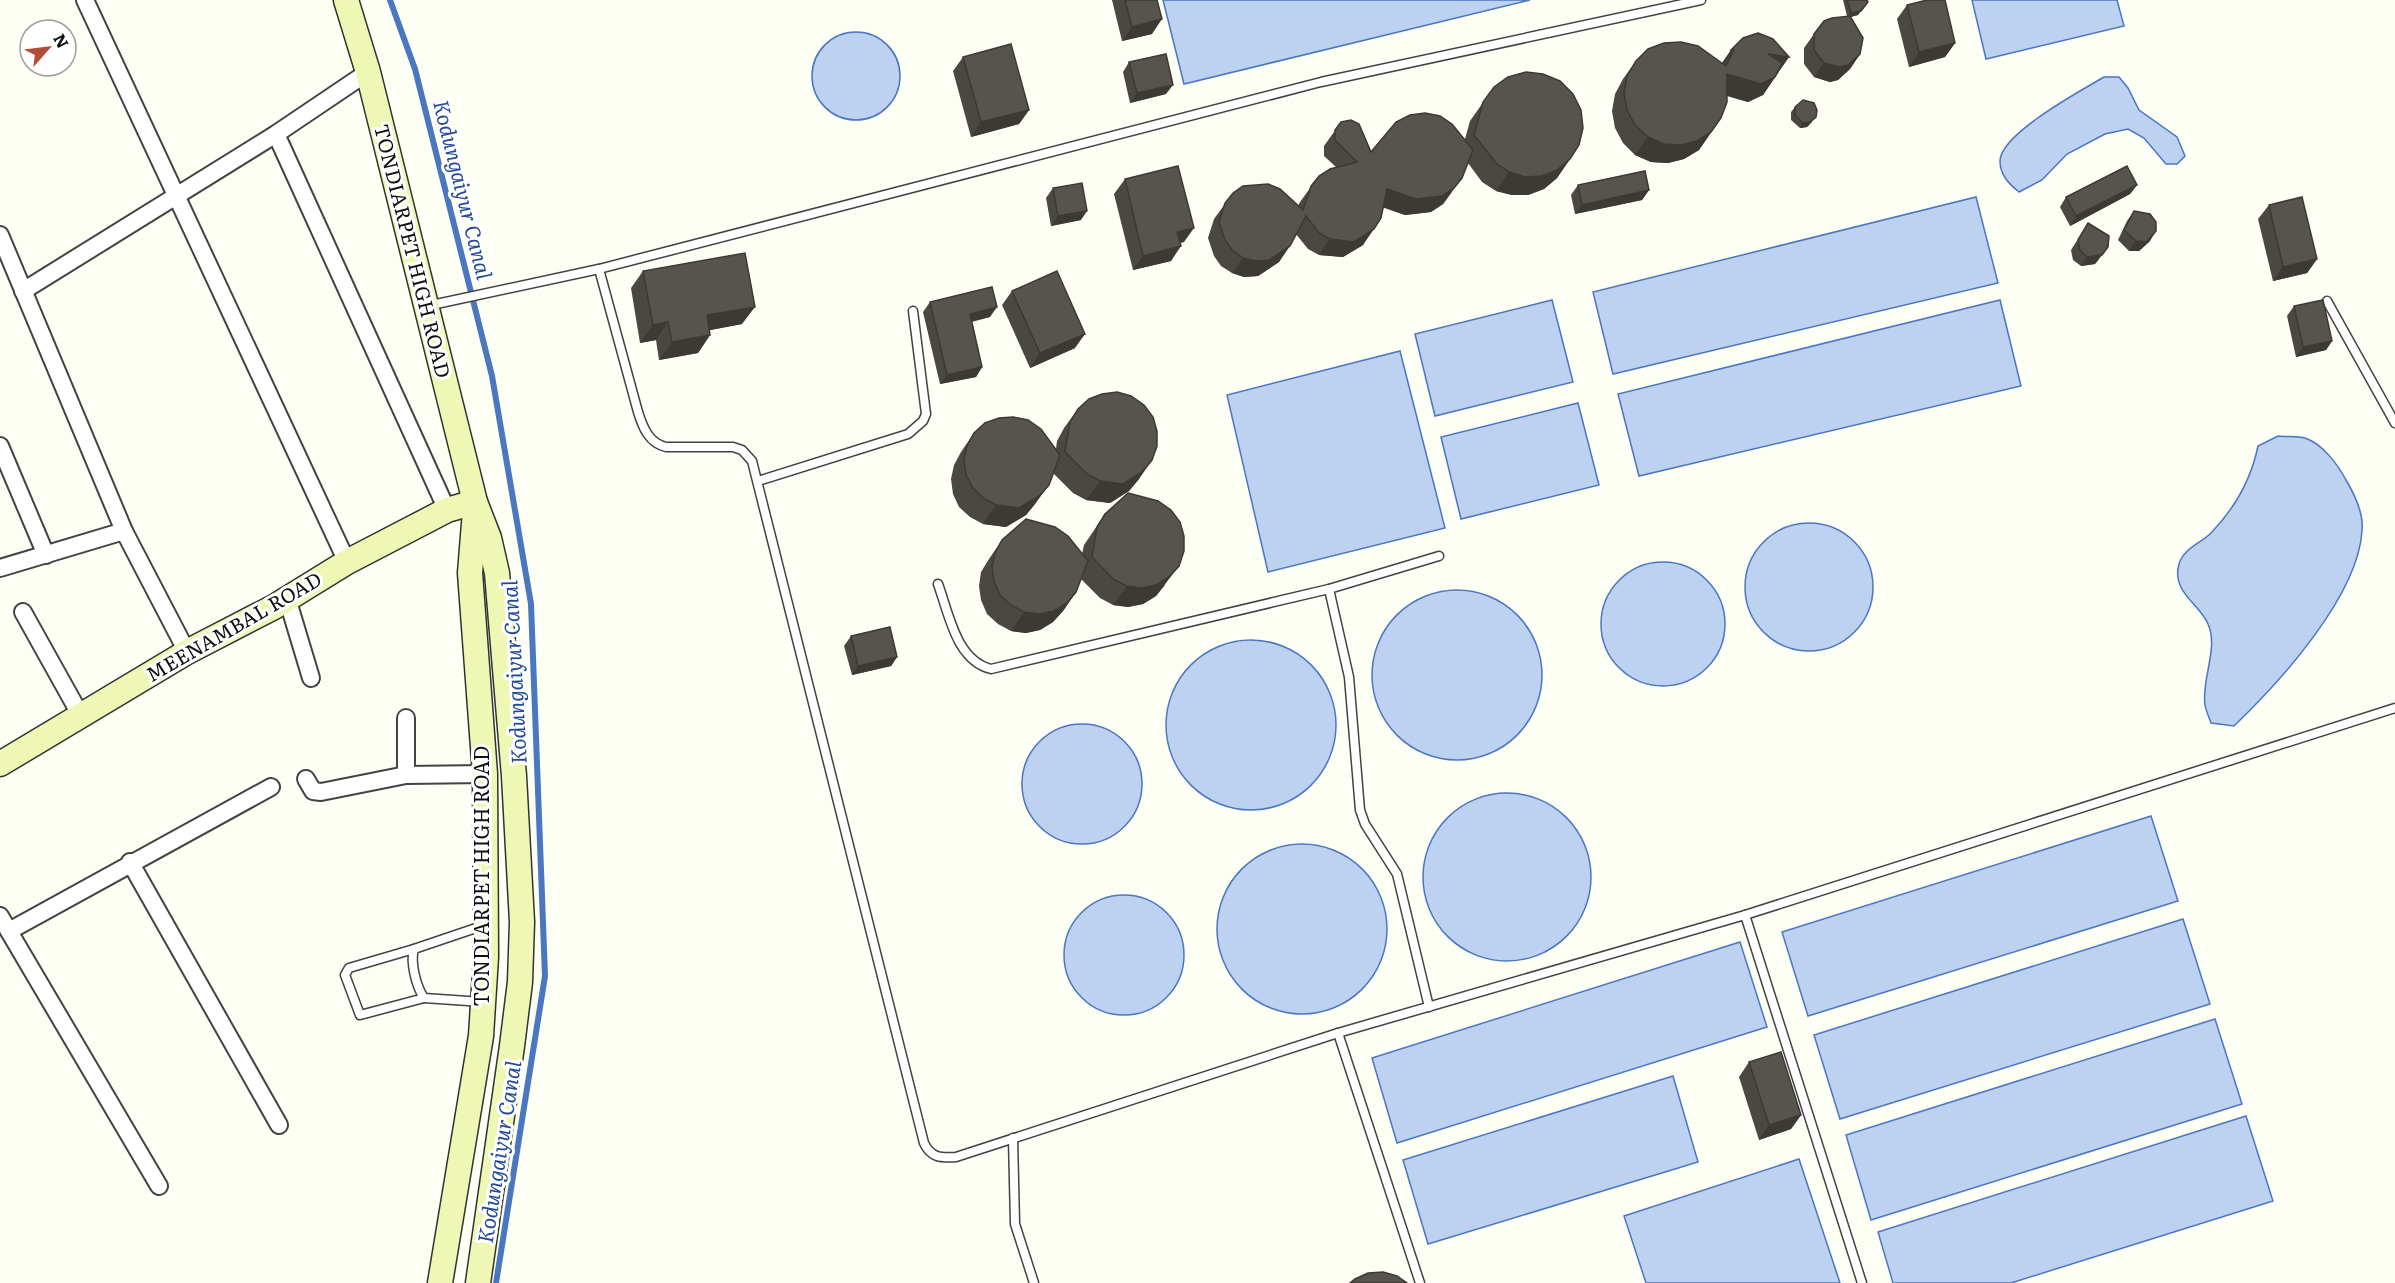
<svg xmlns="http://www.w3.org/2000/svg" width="2395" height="1283" viewBox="0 0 2395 1283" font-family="Literata,serif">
	<rect width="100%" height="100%" fill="#fdfef4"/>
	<!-- water -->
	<g fill="#bdd1f0" stroke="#4b76c0" stroke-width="1.5">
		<polygon points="1163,0 1530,0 1184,84"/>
		<polygon points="2117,0 2124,26 1986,59 1972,0"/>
		<circle cx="856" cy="76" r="44"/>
		<path d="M 2104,77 L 2119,77 L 2128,88 L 2139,110 L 2177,137 L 2185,156 L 2177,164 L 2166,164 L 2144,138 L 2128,129 L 2105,134 L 2067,154 L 2042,180 L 2019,192 C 2009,184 2000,175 2000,161 C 2000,134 2082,90 2104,77 Z"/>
		<polygon points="1976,197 1998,283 1613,374 1593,292"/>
		<polygon points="1552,300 1573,382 1435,416 1415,334"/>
		<polygon points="2000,300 2021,386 1639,476 1618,394"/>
		<polygon points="1400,351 1445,528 1268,572 1227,395"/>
		<polygon points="1578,403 1599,485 1461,519 1441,437"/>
		<path d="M 2278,436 C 2286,437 2298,436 2305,438 C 2323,444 2338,465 2346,480 C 2355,495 2364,513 2362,531 C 2358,596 2280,682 2234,726 L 2211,723 C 2209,717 2206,711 2205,705 C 2201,680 2219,648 2208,624 C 2199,603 2171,592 2179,564 C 2184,548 2200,544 2211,533 C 2235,508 2251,480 2258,446 Z"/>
		<circle cx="1809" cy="587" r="64"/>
		<circle cx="1663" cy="624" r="62"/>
		<circle cx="1457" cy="675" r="85"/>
		<circle cx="1251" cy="725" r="85"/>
		<circle cx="1082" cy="784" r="60"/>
		<circle cx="1507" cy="877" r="84"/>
		<polygon points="2151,816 2178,901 1808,1016 1782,932"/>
		<circle cx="1302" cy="929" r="85"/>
		<circle cx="1124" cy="955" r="60"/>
		<polygon points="2183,919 2210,1004 1840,1119 1814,1035"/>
		<polygon points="1740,942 1767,1027 1397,1143 1372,1058"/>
		<polygon points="2215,1019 2242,1104 1871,1220 1846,1135"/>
		<polygon points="1673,1076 1698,1162 1428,1244 1403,1160"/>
		<polygon points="2246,1116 2273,1201 2011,1283 1893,1283 1878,1232"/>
		<polygon points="1799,1159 1840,1283 1646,1283 1624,1216"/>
	</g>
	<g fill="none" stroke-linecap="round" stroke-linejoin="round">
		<!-- stream -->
		<polyline stroke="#4b76c0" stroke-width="6" points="390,0 415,69 492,376 531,604 545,976 496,1283"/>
		<!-- lane casing -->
		<g stroke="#434343" stroke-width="11">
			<g id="lane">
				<path d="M 599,269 L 638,412 C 643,428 649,443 666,447 L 733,447 L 742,450 L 752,461 L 924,1143 C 931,1158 941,1158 956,1157 L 1338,1033 L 1745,915 L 2395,708"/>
				<polyline points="2327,301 2395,423"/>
				<polyline points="427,306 599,269 1321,82 1701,0"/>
				<polyline points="758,481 908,434 923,421 926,414 913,311"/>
				<path d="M 938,584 C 949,614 956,660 991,669 L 1329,589"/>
				<polyline points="1745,915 1862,1283"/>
				<polyline points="414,949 349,968 345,975 360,1015 424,998"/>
				<path d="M 483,1002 L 424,998 C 416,986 410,962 414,949 L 485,925"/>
				<polyline points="1429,1007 1397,874 1365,824 1360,810 1349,677 1329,589 1439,556"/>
				<polyline points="1338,1033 1420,1283"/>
				<polyline points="1013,1138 1015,1224 1034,1283"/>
			</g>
		</g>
		<!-- street casing -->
		<g stroke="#434343" stroke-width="20">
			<g id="street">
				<polyline points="85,0 347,562"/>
				<polyline points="276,134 447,510"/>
				<polyline points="0,235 124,531 187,652"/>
				<polyline points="23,291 276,134 368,72"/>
				<polyline points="0,446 46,555"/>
				<polyline points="0,568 124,531"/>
				<polyline points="287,598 311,678"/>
				<polyline points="23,612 81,716"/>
				<polyline points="406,718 406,775"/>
				<polyline points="306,779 313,791 321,792 406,775 485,774"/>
				<polyline points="130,862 279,1125"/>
				<polyline points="0,916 159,1186"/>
				<polyline points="9,931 271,787"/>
			</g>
		</g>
		<!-- secondary casing -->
		<g stroke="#323232" stroke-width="27">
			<g id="secondary">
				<polyline points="346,0 368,72 475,502 489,538 497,573 514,776 522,922 520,982 512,1046 478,1283"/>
				<polyline points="0,764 187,652 274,607 347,562 447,510 475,502"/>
				<polyline points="440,1283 481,1036 486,957 485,774 470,573 475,511"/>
			</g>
		</g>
		<!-- lane -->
		<use href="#lane" stroke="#fff" stroke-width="8"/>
		<!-- street -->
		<use href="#street" stroke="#fff" stroke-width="16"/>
		<!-- secondary -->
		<use href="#secondary" stroke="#eff7b5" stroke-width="24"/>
	</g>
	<!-- wall -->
	<g fill="#4b4742">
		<polygon points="1112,0 1157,0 1152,34 1122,41"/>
		<polygon points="1843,0 1867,0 1858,15 1850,17 1860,54 1850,69 1838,80 1830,82 1814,77 1804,64 1804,48 1814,34 1847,16"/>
		<polygon points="1907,5 1955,43 1945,57 1909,67 1897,19"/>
		<polygon points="1731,50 1789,57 1763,95 1748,102 1727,96 1721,118 1699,150 1684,159 1668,163 1651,162 1635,155 1623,143 1615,128 1612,111 1615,94 1623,79 1636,61 1722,63"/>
		<polygon points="963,57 1029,110 1019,124 971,137 953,71"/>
		<polygon points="1129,62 1166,94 1130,103 1123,72"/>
		<polygon points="1494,87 1570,159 1557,178 1544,189 1528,195 1512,195 1496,191 1482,182 1468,163 1451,193 1443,204 1431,212 1405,215 1383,207 1363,245 1343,257 1319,255 1308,249 1296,234 1279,262 1258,276 1244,277 1232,273 1221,266 1214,256 1208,238 1214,219 1233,193 1298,206 1300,202 1319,176 1336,167 1324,156 1324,146 1341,122 1371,152 1465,139 1470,121"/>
		<polygon points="1795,107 1812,122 1807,127 1800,128 1791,120 1791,112"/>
		<polygon points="1125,179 1184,242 1180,243 1171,261 1133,270 1114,194"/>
		<polygon points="1578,185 1649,190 1642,200 1575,214 1571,195"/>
		<polygon points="2137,185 2130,194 2070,226 2060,207 2066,197"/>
		<polygon points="1053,188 1081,220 1051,226 1046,198"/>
		<polygon points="2269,205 2317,259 2307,273 2273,281 2258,219"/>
		<polygon points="2134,211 2150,241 2139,251 2129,251 2118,240 2127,221"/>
		<polygon points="2088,223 2108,247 2095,264 2081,266 2073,260 2071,250"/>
		<polygon points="643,271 742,324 710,330 710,335 698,353 659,360 656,340 640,343 631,288"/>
		<polygon points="1012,291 1075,348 1030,368 1002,305"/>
		<polygon points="930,302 990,317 972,321 982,367 976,377 940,384 923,312"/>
		<polygon points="2294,306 2332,341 2326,350 2296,357 2287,316"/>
		<polygon points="1078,409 1139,479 1129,491 1110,503 1086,500 1073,493 1053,473 1035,504 1026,515 1006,527 983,524 970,517 959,507 953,494 951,479 954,465 961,452 974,433 1056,449 1057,441 1064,428"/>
		<polygon points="1105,514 1165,585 1156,596 1143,604 1128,607 1113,605 1100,598 1081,579 1076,592 1063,611 1053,622 1040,630 1026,633 1011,631 998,624 987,614 981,600 979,586 981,572 989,559 1002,540 1082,554 1084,545"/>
		<polygon points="851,636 897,657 891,666 852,675 844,646"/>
		<polygon points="1749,1062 1801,1115 1791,1129 1759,1140 1739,1077"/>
	</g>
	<!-- shaded-wall -->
	<g fill="#3d3a36">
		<polygon points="1868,2 1858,15 1847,18 1851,13"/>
		<polygon points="1162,19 1152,34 1122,41 1132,27"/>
		<polygon points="1955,43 1945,57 1909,67 1919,52"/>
		<polygon points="1731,50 1734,50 1721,68 1719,68"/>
		<polygon points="1768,54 1789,57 1776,75"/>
		<polygon points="1860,54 1850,69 1838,80 1830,82 1814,77 1824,63"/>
		<polygon points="1727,74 1775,77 1763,95 1748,102 1715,92"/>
		<polygon points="1173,85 1166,94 1130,103 1137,93"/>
		<polygon points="1029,110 1019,124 971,137 981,122"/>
		<polygon points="1816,117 1807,127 1800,128 1803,123"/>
		<polygon points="1721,118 1699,150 1684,159 1668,163 1651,162 1635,155 1648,137"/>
		<polygon points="1570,159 1557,178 1544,189 1528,195 1512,195 1496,191 1509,172"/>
		<polygon points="1462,178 1443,204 1431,212 1405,215 1376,205 1387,189"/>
		<polygon points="2137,185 2130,194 2070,226 2076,216"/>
		<polygon points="1649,190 1642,200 1575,214 1582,205"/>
		<polygon points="1087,211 1081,220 1051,226 1058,216"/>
		<polygon points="1194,228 1184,242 1167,246 1177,232"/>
		<polygon points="1374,229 1363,245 1343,257 1319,255 1330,239"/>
		<polygon points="2156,231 2150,241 2139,251 2129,251 2136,241"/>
		<polygon points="1181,246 1171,261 1133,270 1143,256"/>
		<polygon points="1290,246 1279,262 1258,276 1244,277 1232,273 1243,258"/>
		<polygon points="2102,255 2095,264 2081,266 2087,257"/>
		<polygon points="2317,259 2307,273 2273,281 2283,267"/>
		<polygon points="755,307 742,324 695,333 707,315"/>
		<polygon points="997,307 990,317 964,324 970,314"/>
		<polygon points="668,322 656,340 640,343 653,325"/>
		<polygon points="1085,334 1075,348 1030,368 1040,353"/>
		<polygon points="710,335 698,353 659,360 672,342"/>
		<polygon points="2332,341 2326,350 2296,357 2303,347"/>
		<polygon points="982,367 976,377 940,384 947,375"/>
		<polygon points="1152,460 1139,479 1129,491 1110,503 1086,500 1100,481"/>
		<polygon points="1049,485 1035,504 1026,515 1006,527 983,524 996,505"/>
		<polygon points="1179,566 1156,596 1143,604 1128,607 1113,605 1127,586"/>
		<polygon points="1076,592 1063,611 1053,622 1040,630 1026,633 1011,631 1024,612"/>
		<polygon points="897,657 891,666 852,675 858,666"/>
		<polygon points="1801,1115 1791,1129 1759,1140 1769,1125"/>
	</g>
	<!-- building -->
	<g fill="#57534d" stroke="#3d3a36" stroke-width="1.5">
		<polygon points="1125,0 1157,0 1162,19 1132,27"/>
		<polygon points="1847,0 1867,0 1868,2 1861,11 1851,13"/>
		<polygon points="1927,0 1945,0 1955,43 1919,52 1907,5"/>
		<polygon points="1850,16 1863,38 1860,54 1848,65 1840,67 1824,63 1814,50 1814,34 1824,21 1832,18"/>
		<polygon points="1758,33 1773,39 1789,57 1768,54 1782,63 1775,77 1761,84 1727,74 1727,102 1721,118 1711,132 1697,141 1681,145 1664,144 1648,137 1635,125 1627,110 1624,93 1627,76 1636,61 1648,49 1664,43 1681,42 1698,46 1726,66 1734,50 1731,50 1743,38"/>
		<polygon points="1011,44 1029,110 981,122 963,57"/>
		<polygon points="1166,54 1173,85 1137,93 1129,62"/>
		<polygon points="1526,72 1543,74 1560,81 1573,94 1581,110 1583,128 1579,145 1570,159 1557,170 1542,176 1525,177 1509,172 1496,163 1474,135 1483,102 1494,87 1508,77"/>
		<polygon points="1803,100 1814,103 1817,110 1816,117 1810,122 1803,123 1795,115 1795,107"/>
		<polygon points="1425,113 1440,116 1452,124 1473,150 1462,178 1454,188 1442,196 1416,199 1387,189 1381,218 1374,229 1354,242 1330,239 1319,233 1306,216 1290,246 1269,260 1255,261 1243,258 1232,250 1225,240 1219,222 1225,203 1233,193 1243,186 1268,184 1280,189 1303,210 1311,186 1319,176 1330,169 1357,162 1335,140 1335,130 1341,122 1351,120 1359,124 1371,152 1396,122 1410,115"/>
		<polygon points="1178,166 1194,228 1177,232 1181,246 1143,256 1125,179"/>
		<polygon points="2127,166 2137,185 2076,216 2066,197"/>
		<polygon points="1645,171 1649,190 1582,205 1578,185"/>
		<polygon points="1082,183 1087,211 1058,216 1053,188"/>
		<polygon points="2302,197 2317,259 2283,267 2269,205"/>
		<polygon points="2134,211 2150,214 2156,222 2156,231 2146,242 2136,241 2124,230"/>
		<polygon points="2088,223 2109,236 2108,247 2102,255 2087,257 2080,250 2078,240"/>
		<polygon points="745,253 755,307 707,315 710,335 672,342 668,322 653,325 643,271"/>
		<polygon points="1057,271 1085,334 1040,353 1012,291"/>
		<polygon points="992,287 997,307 970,314 982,367 947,375 930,302"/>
		<polygon points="2323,300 2332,341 2303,347 2294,306"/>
		<polygon points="1117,392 1131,396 1144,405 1153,417 1157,431 1157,446 1152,460 1142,472 1123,484 1100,481 1087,474 1065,452 1070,422 1078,409 1089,399 1102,394"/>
		<polygon points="1013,417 1028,420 1041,429 1060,455 1049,485 1039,496 1019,508 996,505 983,498 973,488 966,475 964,460 967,446 974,433 985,423 999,418"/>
		<polygon points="1128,493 1158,501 1171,510 1180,522 1184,536 1184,551 1179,566 1169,577 1156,585 1141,588 1127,586 1113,579 1092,557 1097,527 1105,514"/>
		<polygon points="1026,519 1055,527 1068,536 1088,561 1076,592 1067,603 1054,611 1039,614 1024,612 1011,605 1000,595 994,582 992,567 995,553 1002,540"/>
		<polygon points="890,627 897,657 858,666 851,636"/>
		<polygon points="1781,1052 1801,1115 1769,1125 1749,1062"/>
		<polygon points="1383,1272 1397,1276 1407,1283 1350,1283 1355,1279 1368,1273"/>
	</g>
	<g text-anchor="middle" stroke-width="6" stroke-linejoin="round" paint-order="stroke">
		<!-- street labels -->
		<g font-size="20" fill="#101010" stroke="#fff">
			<text transform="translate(412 251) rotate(76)" y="7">TONDIARPET HIGH ROAD</text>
			<text transform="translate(234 627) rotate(-30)" y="7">MEENAMBAL ROAD</text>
			<text transform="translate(482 876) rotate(-90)" y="7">TONDIARPET HIGH ROAD</text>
		</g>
		<!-- water labels -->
		<g font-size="21" font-style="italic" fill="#244a96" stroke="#fff">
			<text transform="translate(462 190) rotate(76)" y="7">Kodungaiyur Canal</text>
			<text transform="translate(515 672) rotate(-93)" y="7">Kodungaiyur Canal</text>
			<text transform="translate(500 1152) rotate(-81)" y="7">Kodungaiyur Canal</text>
		</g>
	</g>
	<!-- north arrow -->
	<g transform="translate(48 48) rotate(62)"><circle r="28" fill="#ffffff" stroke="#9f9f9f" stroke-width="1.5"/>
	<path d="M0-4.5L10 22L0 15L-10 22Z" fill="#b34c35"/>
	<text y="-9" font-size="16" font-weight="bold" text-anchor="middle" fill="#101010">N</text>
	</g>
</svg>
